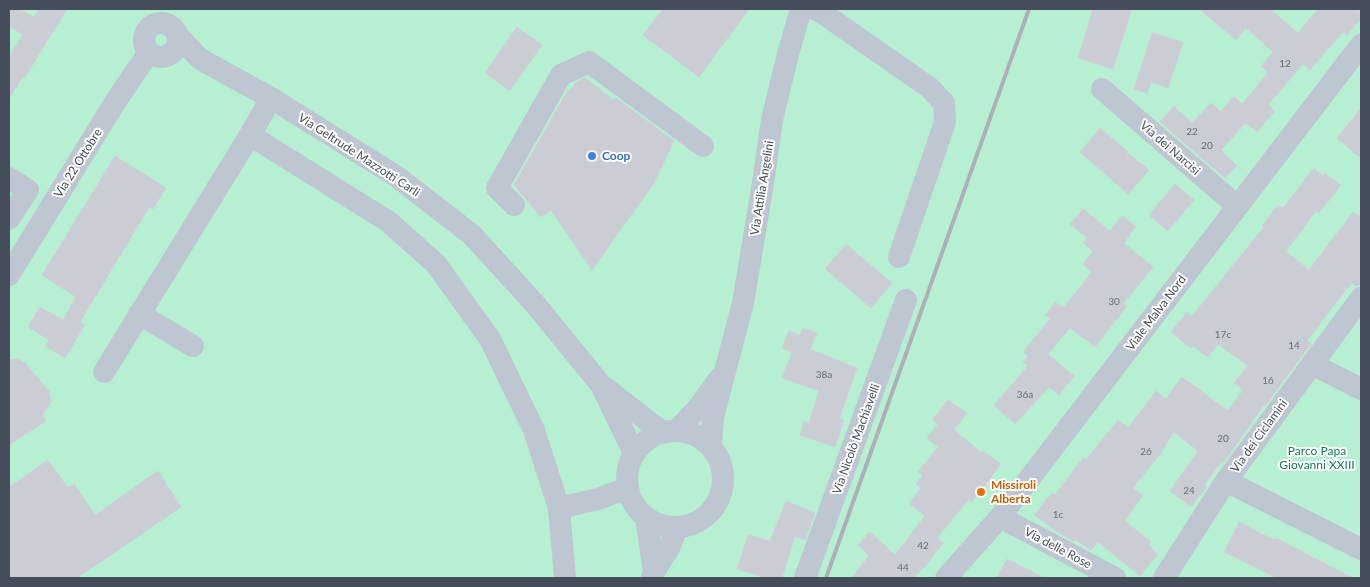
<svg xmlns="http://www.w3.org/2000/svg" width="1370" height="587" viewBox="0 0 1370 587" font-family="Lato,sans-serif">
	<rect width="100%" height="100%" fill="#efeceb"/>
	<!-- green -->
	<rect fill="#b7efd2" x="9" y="9" width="1352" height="569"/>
	<!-- building -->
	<g fill="#cbcdd4" stroke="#cfd1d8">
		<polygon points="9,9 19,9 34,17 39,9 67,9 25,77 23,76 9,99 9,56 23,35 9,26"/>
		<polygon points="663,9 749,9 699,77 643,35"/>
		<polygon points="1093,9 1132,9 1113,69 1078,58"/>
		<polygon points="1199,9 1270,9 1298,33 1318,9 1357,9 1361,13 1361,18 1347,35 1343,32 1310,70 1303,64 1268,105 1275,111 1257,132 1246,123 1221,150 1237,166 1225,178 1160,122 1174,106 1192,123 1211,103 1221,112 1234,96 1242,104 1268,73 1261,66 1273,52 1246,28 1236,40"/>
		<polygon points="517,27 542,45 510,91 485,73"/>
		<polygon points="1152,33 1183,42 1168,88 1151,82 1147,93 1134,89"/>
		<polygon points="585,78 614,100 616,98 674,141 654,183 592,270 551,210 541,217 514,185 568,90 570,91 575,83"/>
		<polygon points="1361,108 1361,158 1337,138"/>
		<polygon points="1100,128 1128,152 1126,157 1129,154 1149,170 1128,194 1080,152"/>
		<polygon points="115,156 166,188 153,209 149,207 147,211 80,322 85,325 65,358 45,346 49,340 28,327 40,307 63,320 76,297 42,275"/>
		<polygon points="1314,168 1323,176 1325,173 1341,185 1319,213 1316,211 1286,251 1309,270 1353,212 1361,218 1361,285 1356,286 1352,283 1345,291 1307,341 1311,344 1264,407 1263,406 1224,462 1222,461 1205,484 1207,486 1191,507 1170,491 1198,451 1174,432 1160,454 1133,488 1143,495 1125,521 1151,542 1148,545 1158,554 1140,576 1098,542 1091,550 1076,540 1074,542 1059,533 1034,515 1052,493 1055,495 1083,458 1086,460 1118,420 1128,428 1156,391 1166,399 1182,377 1228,411 1243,390 1234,383 1248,366 1218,344 1208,357 1193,346 1191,348 1171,332 1187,312 1192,316 1264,227 1262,226 1278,205 1283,208"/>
		<polygon points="1175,184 1194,200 1168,231 1149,215"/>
		<polygon points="1083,209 1110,231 1122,216 1136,226 1124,243 1153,267 1123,304 1127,306 1095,347 1070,328 1048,354 1074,376 1059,395 1049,387 1015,424 994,405 1028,366 1023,362 1028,356 1023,352 1050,319 1045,315 1055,302 1063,308 1092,272 1083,264 1093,251 1083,243 1087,238 1070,224"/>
		<polygon points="846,244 892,283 871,308 825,269"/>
		<polygon points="803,328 817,333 810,349 857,368 839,419 844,420 835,447 800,435 804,421 809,423 819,391 782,378 792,352 782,348 789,331 800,335"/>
		<polygon points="18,359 25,363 49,391 51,402 42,415 46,421 9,445 9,360"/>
		<polygon points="948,400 967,413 954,430 982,453 983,451 1001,464 972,502 969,499 937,538 943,543 923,569 912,578 852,578 869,556 858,545 870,532 895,555 925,516 909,503 921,488 916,484 923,475 918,472 938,447 927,438 938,424 932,420"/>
		<polygon points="48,460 68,488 74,484 95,515 158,471 181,507 77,578 9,578 9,487"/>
		<polygon points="786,501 815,513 805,540 795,536 782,578 767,578 737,569 748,535 770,541"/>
		<polygon points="1239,522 1274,540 1276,538 1353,578 1277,578 1224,552"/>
		<polygon points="1007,559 1044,578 997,578"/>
	</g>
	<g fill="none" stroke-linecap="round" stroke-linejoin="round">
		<!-- minor -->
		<g stroke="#bec6d2" stroke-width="22">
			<polyline points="813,9 821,12 930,88 944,103 945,122 899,257"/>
			<circle cx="161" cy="40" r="17"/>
			<polyline points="177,35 200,59 271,98 396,176 472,235 535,304 601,385 634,453"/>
			<polyline points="1102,89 1237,206"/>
			<polyline points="250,135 271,98"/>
			<polyline points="9,178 28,190 9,219"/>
			<polyline points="514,205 497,188 561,75 589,62 703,146"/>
			<polyline points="9,275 114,104 149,52"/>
			<polyline points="139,314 193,346"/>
			<polyline points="1312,364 1361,389"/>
			<polyline points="104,372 250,135 389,222 436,264 490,339 534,430 559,508 565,578"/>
			<polyline points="604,387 662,432"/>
			<polyline points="677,430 698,408 719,379"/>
			<circle cx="675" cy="479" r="48"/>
			<polyline points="711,446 713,417 743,303 763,183 772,120 788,54 801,9"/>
			<polyline points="1226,481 1361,549"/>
			<polyline points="559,508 598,499 627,488"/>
			<polyline points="1000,517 1115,578"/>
			<polyline points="646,518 654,572"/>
			<polyline points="652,578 654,572 669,548 677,528"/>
			<polyline points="805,578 906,300"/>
			<polyline points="946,578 1000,517 1361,45"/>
			<polyline points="1164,578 1226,481 1361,298"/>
		</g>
		<!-- rail -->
		<polyline stroke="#aeb0b6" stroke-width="4" points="826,578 1029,9"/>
	</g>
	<!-- markers -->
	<circle fill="#3f7fe0" stroke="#fff" stroke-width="2" cx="592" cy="156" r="5"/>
	<circle fill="#e8710a" stroke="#fff" stroke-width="2" cx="981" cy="492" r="5"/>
	<g text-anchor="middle" stroke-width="4" stroke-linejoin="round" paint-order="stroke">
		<!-- number labels -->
		<g font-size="10" fill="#666d78">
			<text x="1285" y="67">12</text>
			<text x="1192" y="135">22</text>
			<text x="1207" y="149">20</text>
			<text x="1114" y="305">30</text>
			<text x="1223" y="338">17c</text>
			<text x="1294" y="349">14</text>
			<text x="824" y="378">38a</text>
			<text x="1268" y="384">16</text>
			<text x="1025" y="398">36a</text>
			<text x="1223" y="442">20</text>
			<text x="1146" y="455">26</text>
			<text x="1189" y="494">24</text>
			<text x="1058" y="518">1c</text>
			<text x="923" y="549">42</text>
			<text x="903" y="571">44</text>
		</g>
		<!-- street labels -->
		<g font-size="12" fill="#444d59" stroke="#fff">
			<text transform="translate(1170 148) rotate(41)" y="4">Via dei Narcisi</text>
			<text transform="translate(359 155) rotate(33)" y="4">Via Geltrude Mazzotti Carli</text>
			<text transform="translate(78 163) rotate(-58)" y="4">Via 22 Ottobre</text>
			<text transform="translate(762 188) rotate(-81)" y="4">Via Attilia Angelini</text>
			<text transform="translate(1156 313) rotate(-53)" y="4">Viale Malva Nord</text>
			<text transform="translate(1259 436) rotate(-54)" y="4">Via dei Ciclamini</text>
			<text transform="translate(856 439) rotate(-70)" y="4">Via Nicolò Machiavelli</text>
			<text transform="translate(1058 548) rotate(28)" y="4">Via delle Rose</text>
		</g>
		<!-- shop labels -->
		<g font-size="12" font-weight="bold" fill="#366cbe" stroke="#fff" text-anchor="start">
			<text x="602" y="160">Coop</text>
		</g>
		<!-- park labels -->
		<g font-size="12" fill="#147a52" stroke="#fff">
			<text x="1317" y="455">Parco Papa<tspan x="1317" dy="14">Giovanni XXIII</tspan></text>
		</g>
		<!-- food labels -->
		<g font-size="12" font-weight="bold" fill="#c56008" stroke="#fff" text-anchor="start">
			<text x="991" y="489">Missiroli<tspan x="991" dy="14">Alberta</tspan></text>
		</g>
	</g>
	<!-- border -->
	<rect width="1370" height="587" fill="none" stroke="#444d59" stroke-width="20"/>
</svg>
